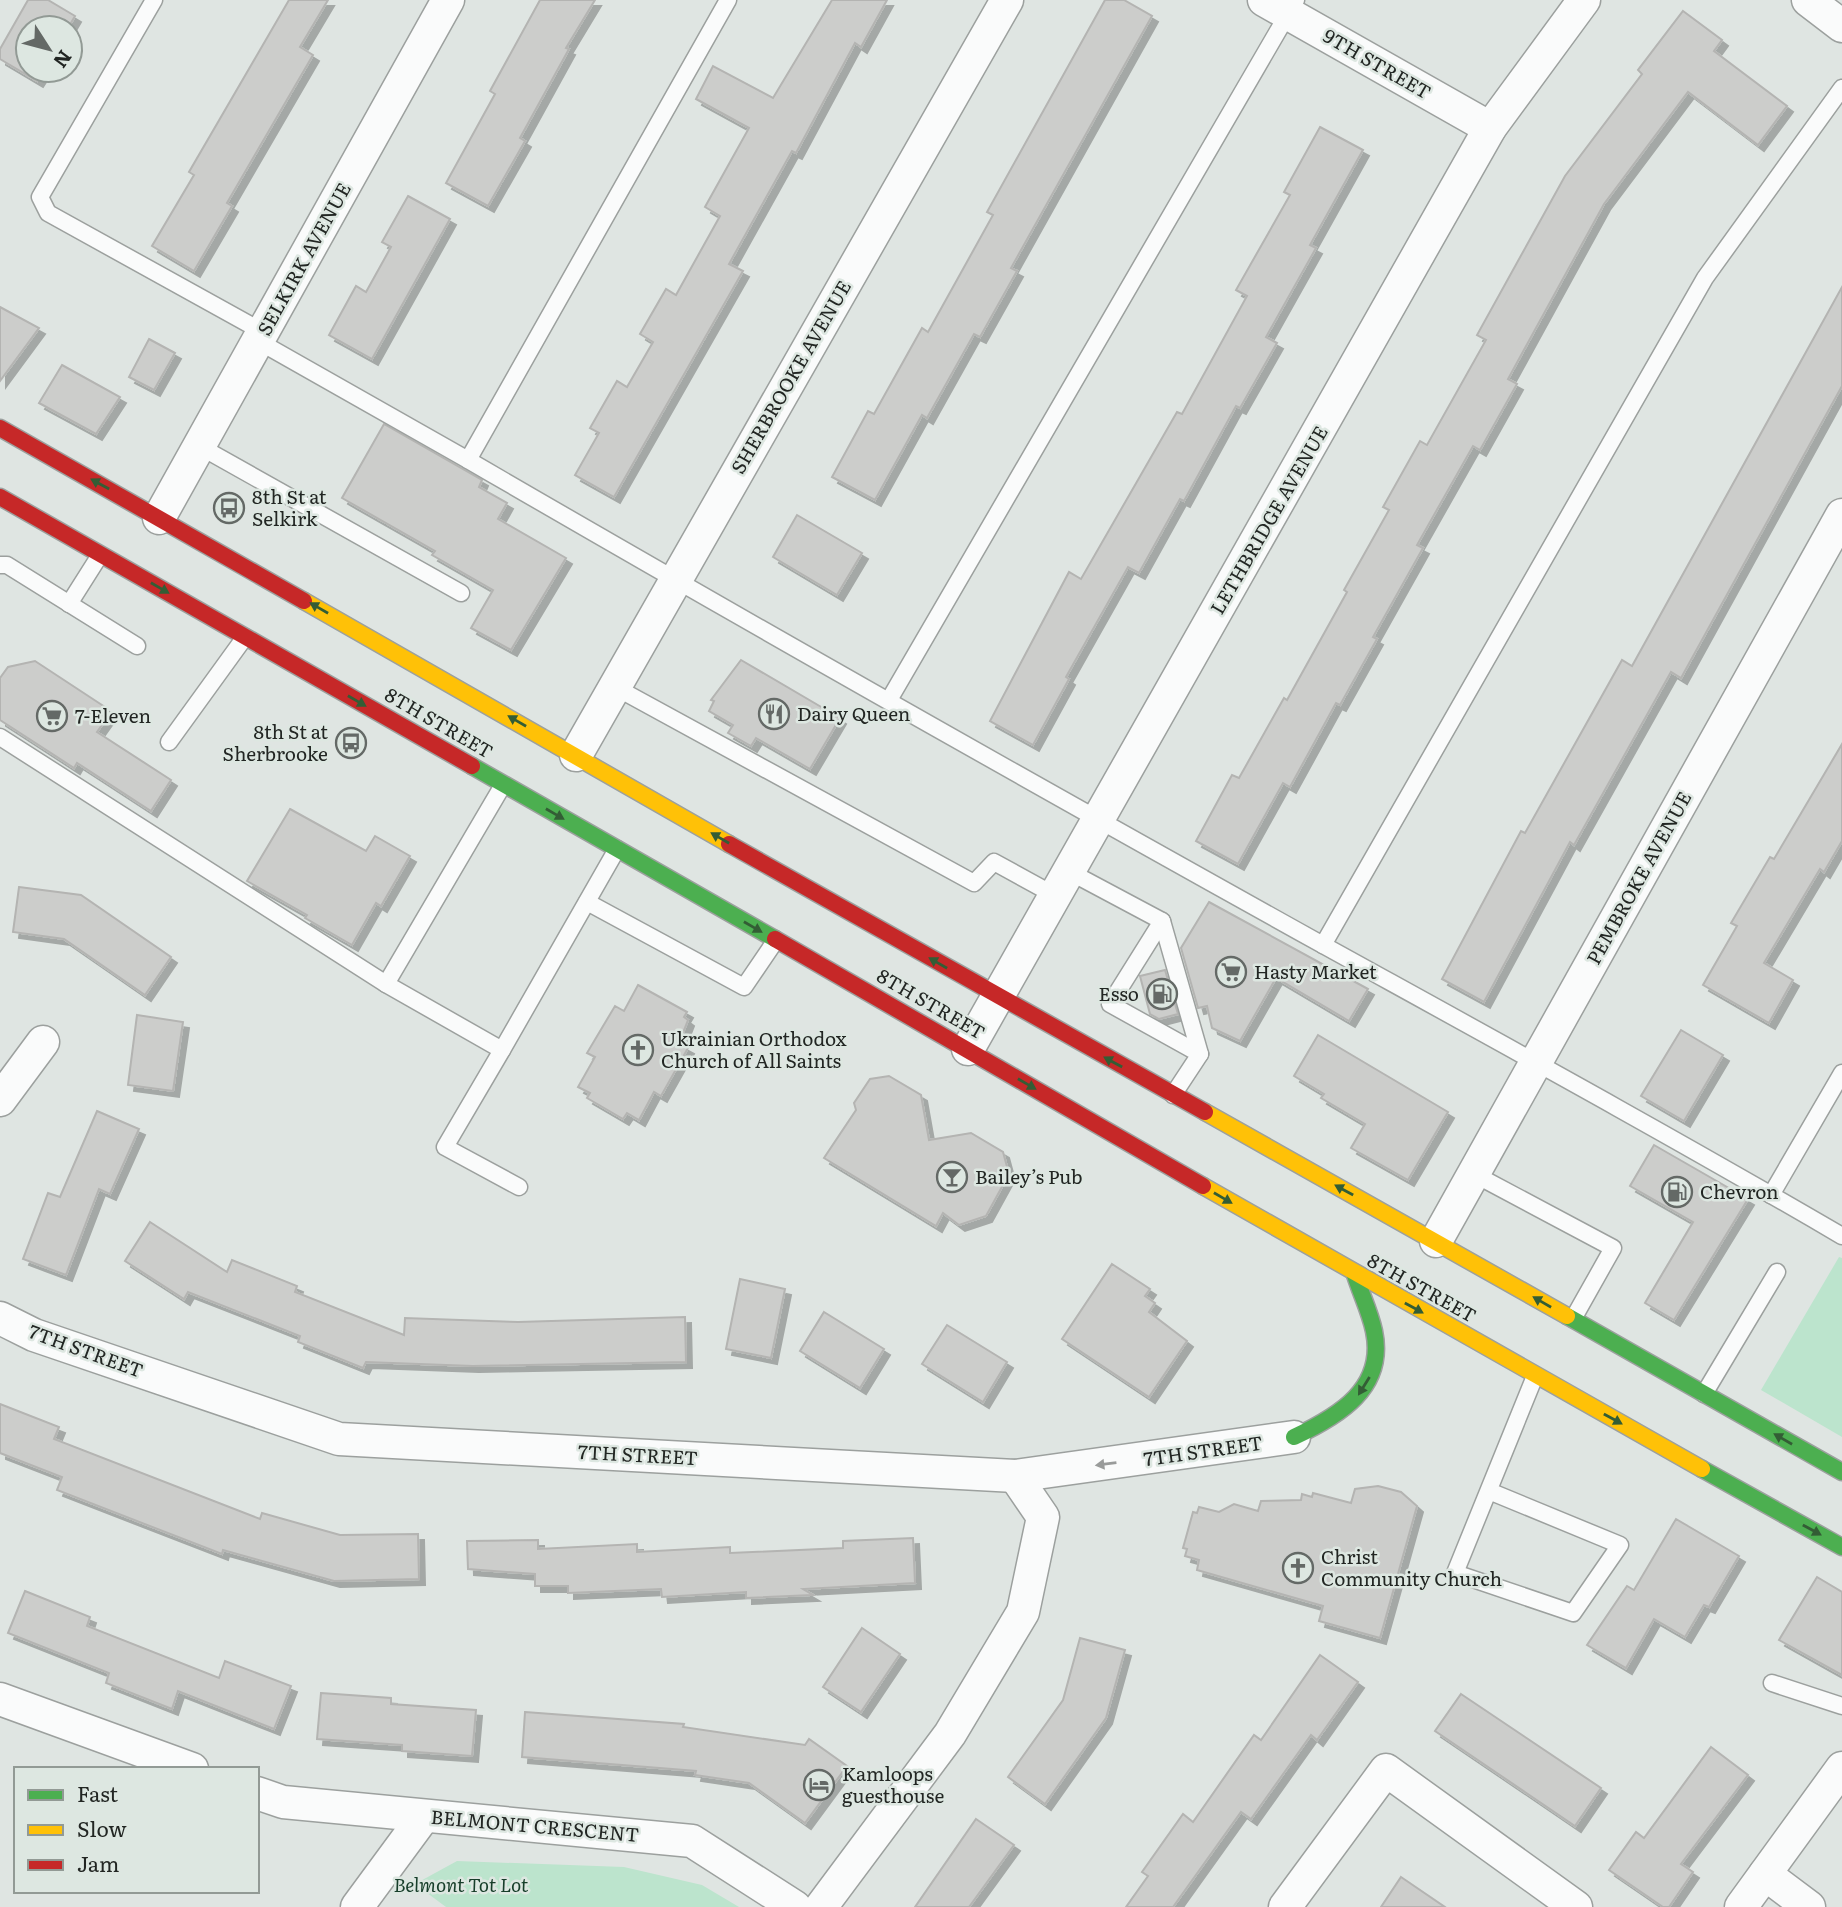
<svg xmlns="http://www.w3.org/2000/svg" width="1842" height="1907" viewBox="0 0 1842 1907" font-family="Literata,serif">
	<defs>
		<filter id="shadow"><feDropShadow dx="6" dy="6" stdDeviation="0" flood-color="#0004"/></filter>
	</defs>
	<rect width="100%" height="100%" fill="#dfe5e2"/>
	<!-- green -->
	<g fill="#bce4cd">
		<polygon points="1839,1257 1842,1258 1842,1437 1761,1390"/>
		<polygon points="457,1861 624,1867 702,1885 739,1907 446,1907 415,1884"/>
	</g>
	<!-- building -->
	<g fill="#cccdcb" stroke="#b4b4b2" stroke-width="2" filter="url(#shadow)">
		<polygon points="28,0 48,0 75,16 68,28 28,28 28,70 44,70 37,81 0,59 0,49"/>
		<polygon points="289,0 328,0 300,47 313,55 227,203 232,206 194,271 152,246 194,175 189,172"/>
		<polygon points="540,0 595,0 566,48 569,49 520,138 525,141 488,206 446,183 495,94 490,91"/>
		<polygon points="832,0 887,0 861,47 855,43 796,153 792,151 729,264 743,271 614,497 575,475 599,433 590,428 617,381 627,387 653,342 640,334 666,289 676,295 720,216 705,207 749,128 696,99 713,66 773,98"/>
		<polygon points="1105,0 1124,0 1152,16 1011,268 1017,271 980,337 974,334 927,418 922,415 875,500 832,477 868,411 874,414 922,328 928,332 993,215 987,212"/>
		<polygon points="1683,11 1722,40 1714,51 1787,106 1758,145 1688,92 1604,204 1508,379 1517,384 1480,450 1473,446 1417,545 1423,548 1373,637 1377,639 1340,705 1336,703 1290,787 1283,783 1238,864 1196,841 1232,775 1239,778 1284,698 1287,700 1347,592 1344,590 1389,510 1383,507 1420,441 1427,445 1486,340 1477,335 1565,176 1642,74 1638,70"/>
		<polygon points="1320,127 1363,150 1310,245 1316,248 1266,337 1277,343 1240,408 1236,406 1184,501 1180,499 1139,573 1128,567 1066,677 1069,679 1033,745 990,721 1069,572 1081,579 1177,412 1182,414 1247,296 1236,290 1290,195 1284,192"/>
		<polygon points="408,196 450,219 372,359 329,335 356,286 366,292 391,247 382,242"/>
		<polygon points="1842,287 1842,386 1681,678 1671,672 1574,845 1570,842 1484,1002 1442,979 1521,831 1525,833 1622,660 1632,666"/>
		<polygon points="0,307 39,328 0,381"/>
		<polygon points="149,339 175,353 154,390 129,377"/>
		<polygon points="62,365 120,397 96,434 39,403"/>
		<polygon points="384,424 482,480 479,487 507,503 498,519 566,558 511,650 471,628 493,590 432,555 435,551 342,498"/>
		<polygon points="797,515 862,553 837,595 773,557"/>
		<polygon points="741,660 840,718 810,769 756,738 751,746 728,733 733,725 709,711 714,701 711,700"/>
		<polygon points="35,661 105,707 101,714 107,718 97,732 171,780 151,811 77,763 74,768 0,720 0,678 8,667"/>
		<polygon points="1842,744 1842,841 1824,872 1820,869 1764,963 1793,980 1769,1023 1703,985 1737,926 1731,923 1770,857 1774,859"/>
		<polygon points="290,809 366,851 375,836 410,856 381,906 376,903 352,945 305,918 307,915 247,881"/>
		<polygon points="19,887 81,895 171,957 145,995 64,939 13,932"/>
		<polygon points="1209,902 1368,989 1349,1021 1276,978 1240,1041 1212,1028 1207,1006 1198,1008 1181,948"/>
		<polygon points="1165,970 1178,1014 1159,1019 1150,1014 1140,976"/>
		<polygon points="638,985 687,1012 684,1017 688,1020 679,1043 688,1048 661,1096 654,1092 639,1120 627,1113 623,1119 587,1098 590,1093 578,1087 595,1057 587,1053 615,1006 624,1011"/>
		<polygon points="137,1015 183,1022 173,1091 128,1085"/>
		<polygon points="1681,1030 1723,1055 1684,1121 1641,1096"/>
		<polygon points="1318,1035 1448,1112 1408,1180 1351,1148 1365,1124 1321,1098 1324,1094 1294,1076"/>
		<polygon points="889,1076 921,1095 929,1140 971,1133 1003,1152 1009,1174 986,1216 959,1225 943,1213 936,1226 824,1158 856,1110 854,1103 870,1079"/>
		<polygon points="97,1111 139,1129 110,1194 99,1189 66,1275 23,1259 48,1193 60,1197"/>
		<polygon points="1654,1145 1748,1199 1674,1320 1645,1303 1693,1222 1630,1186"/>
		<polygon points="150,1222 227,1272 232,1260 297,1286 295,1292 404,1335 405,1318 518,1322 685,1317 686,1362 473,1366 366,1362 363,1368 298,1342 300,1336 188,1292 184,1299 125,1261"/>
		<polygon points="1112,1264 1150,1289 1145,1296 1155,1303 1149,1312 1187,1341 1149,1397 1062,1339"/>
		<polygon points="740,1279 785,1289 771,1358 726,1349"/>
		<polygon points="824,1312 884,1349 860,1388 800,1351"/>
		<polygon points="947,1325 1007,1362 983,1402 922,1364"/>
		<polygon points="0,1404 59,1427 54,1439 260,1519 262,1513 340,1535 418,1534 419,1579 334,1581 223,1550 222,1554 57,1490 62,1477 0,1453"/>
		<polygon points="1378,1486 1401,1492 1417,1506 1380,1638 1319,1621 1323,1606 1197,1570 1199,1560 1185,1556 1187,1549 1183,1548 1193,1512 1197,1513 1199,1507 1219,1512 1234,1504 1258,1511 1261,1501 1301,1500 1302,1494 1312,1497 1313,1493 1351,1503 1355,1489"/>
		<polygon points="1676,1519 1739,1556 1709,1607 1704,1605 1685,1637 1654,1619 1626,1668 1587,1645 1627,1586 1634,1590"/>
		<polygon points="913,1538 915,1583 803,1589 813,1595 746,1598 746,1592 662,1597 661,1589 568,1593 568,1586 535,1586 535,1574 468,1569 467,1541 538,1540 538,1549 637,1544 637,1552 730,1547 730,1553 843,1548 843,1541"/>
		<polygon points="1817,1577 1842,1592 1842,1675 1779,1640"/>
		<polygon points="25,1591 90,1617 87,1626 219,1678 225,1661 291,1686 274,1729 178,1691 172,1709 106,1683 109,1673 8,1633"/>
		<polygon points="862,1628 900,1654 861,1712 823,1687"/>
		<polygon points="1080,1638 1125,1650 1106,1718 1045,1804 1008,1777 1063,1700"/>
		<polygon points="1320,1655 1358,1682 1317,1740 1311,1735 1251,1819 1241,1812 1173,1907 1126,1907 1148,1876 1142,1872 1183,1814 1193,1822 1254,1735 1261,1740"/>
		<polygon points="321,1693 391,1698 391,1704 476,1710 472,1756 402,1751 402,1745 317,1739"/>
		<polygon points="1461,1694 1601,1788 1575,1826 1435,1731"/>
		<polygon points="525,1712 684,1724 683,1727 805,1745 809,1739 847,1766 805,1823 749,1783 695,1775 696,1771 522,1757"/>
		<polygon points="1711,1747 1748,1775 1681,1864 1693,1872 1669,1907 1663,1907 1609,1870 1636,1832 1644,1838"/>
		<polygon points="976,1819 1014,1845 969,1907 915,1907"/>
		<polygon points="1401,1877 1445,1907 1381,1907"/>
	</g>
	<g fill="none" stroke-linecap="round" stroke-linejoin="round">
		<!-- lane casing -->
		<g stroke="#9ca09e" stroke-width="19">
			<g id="lane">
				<polyline points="154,0 40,197 48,213 263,332"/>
				<path d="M 728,0 L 468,460 C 752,625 1037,786 1323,945 C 1497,1041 1671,1136 1842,1236"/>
				<polyline points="258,341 468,460"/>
				<polyline points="199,446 461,593"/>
				<polyline points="0,565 7,565 137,646"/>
				<polyline points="69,604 100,555"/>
				<polyline points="615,687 974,883 994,862 1056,896"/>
				<polyline points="889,700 1296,0"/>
				<polyline points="0,737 386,984"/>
				<polyline points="169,742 245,637"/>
				<polyline points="503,785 386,984 502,1050 445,1147 519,1187"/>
				<polyline points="1070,872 1162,921 1110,1004 1200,1054 1173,1095"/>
				<polyline points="587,902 744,987 776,940"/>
				<polyline points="1162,921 1200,1054"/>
				<polyline points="1323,945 1705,278 1842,88"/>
				<polyline points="502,1050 617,849"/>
				<polyline points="1474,1174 1613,1248 1573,1319"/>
				<polyline points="1771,1195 1842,1073"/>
				<polyline points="1704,1394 1777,1272"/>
				<polyline points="1489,1491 1620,1545 1573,1613 1455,1573 1535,1376"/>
				<polyline points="1772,1683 1842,1706"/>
			</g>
		</g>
		<!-- street casing -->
		<g stroke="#9ca09e" stroke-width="35">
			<g id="street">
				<polyline points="1264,0 1490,128"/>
				<polyline points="1808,0 1842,26"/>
				<polyline points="159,518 448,0"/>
				<polyline points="576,755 1007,0"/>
				<polyline points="968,1049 1490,128 1584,0"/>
				<polyline points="0,1100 43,1042"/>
				<polyline points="1436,1241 1842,515"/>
				<polyline points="0,1318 34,1335 339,1439 1015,1476 1294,1437"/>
				<polyline points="0,1699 192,1769"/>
				<polyline points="257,1793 283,1802 692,1841 795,1907"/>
				<polyline points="1765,1874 1809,1907"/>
				<polyline points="357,1907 424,1816"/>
				<polyline points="821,1907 950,1734 1023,1612 1043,1517 1015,1476"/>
				<polyline points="1285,1907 1386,1770 1576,1907"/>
				<polyline points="1741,1907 1842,1768"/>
			</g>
		</g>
		<!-- fast casing -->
		<g stroke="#9ca09e" stroke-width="19">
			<g id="fast">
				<polyline points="472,766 775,939"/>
				<polyline points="1567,1316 1842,1472"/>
				<path d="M 1294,1437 C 1339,1416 1386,1388 1374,1331 C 1370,1312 1361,1294 1355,1275"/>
				<polyline points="1702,1469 1842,1547"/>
			</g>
		</g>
		<!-- slow casing -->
		<g stroke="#9ca09e" stroke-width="19">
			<g id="slow">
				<polyline points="304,601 729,844"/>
				<polyline points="1205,1112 1567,1316"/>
				<polyline points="1203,1186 1702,1469"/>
			</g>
		</g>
		<!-- jam casing -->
		<g stroke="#9ca09e" stroke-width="19">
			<g id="jam">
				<polyline points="0,428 304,601"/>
				<polyline points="0,497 472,766"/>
				<polyline points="729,844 1205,1112"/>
				<polyline points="775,939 1203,1186"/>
			</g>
		</g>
		<!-- lane -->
		<use href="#lane" stroke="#fafbfb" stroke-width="16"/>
		<!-- street -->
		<use href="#street" stroke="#fafbfb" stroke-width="32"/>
		<!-- fast -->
		<use href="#fast" stroke="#4caf50" stroke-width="16"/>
		<!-- slow -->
		<use href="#slow" stroke="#ffc107" stroke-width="16"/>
		<!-- jam -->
		<use href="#jam" stroke="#c62828" stroke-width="16"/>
	</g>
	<!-- one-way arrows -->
	<defs><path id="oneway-solid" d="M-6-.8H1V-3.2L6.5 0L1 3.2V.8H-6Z" transform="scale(1.75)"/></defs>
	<g fill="#335d35">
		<use href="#oneway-solid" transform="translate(100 484) rotate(-151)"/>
		<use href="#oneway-solid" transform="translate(160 588) rotate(30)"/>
		<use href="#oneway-solid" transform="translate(319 608) rotate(-150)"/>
		<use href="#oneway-solid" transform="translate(357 701) rotate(30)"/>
		<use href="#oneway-solid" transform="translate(517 721) rotate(-150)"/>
		<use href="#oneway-solid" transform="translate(555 814) rotate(30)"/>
		<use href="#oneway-solid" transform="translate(720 838) rotate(-150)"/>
		<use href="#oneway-solid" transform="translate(753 927) rotate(30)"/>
		<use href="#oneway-solid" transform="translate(938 963) rotate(-150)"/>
		<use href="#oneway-solid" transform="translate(1113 1062) rotate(-151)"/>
		<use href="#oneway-solid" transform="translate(1027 1084) rotate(30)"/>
		<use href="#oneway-solid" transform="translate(1344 1190) rotate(-151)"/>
		<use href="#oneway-solid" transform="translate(1223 1198) rotate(30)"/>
		<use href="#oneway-solid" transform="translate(1542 1302) rotate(-150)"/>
		<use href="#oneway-solid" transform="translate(1414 1308) rotate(29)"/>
		<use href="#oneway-solid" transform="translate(1364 1386) rotate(122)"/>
		<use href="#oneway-solid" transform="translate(1613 1419) rotate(29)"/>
		<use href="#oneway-solid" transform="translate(1783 1439) rotate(-150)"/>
		<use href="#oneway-solid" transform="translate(1812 1530) rotate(29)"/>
	</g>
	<use fill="#999b9a" href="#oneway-solid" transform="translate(1106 1464) rotate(173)"/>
	<!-- icons -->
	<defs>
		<g id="bus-ring" transform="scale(1.575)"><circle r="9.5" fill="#dde7e1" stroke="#646966" stroke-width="1.5"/><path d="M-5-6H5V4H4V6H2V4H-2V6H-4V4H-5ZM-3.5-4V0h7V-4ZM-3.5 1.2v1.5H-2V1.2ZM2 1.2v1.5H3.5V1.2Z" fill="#646966"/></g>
		<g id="restaurant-ring" transform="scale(1.575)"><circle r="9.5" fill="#dde7e1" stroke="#646966" stroke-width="1.5"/><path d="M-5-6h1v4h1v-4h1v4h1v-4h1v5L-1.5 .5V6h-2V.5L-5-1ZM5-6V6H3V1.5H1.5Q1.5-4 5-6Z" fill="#646966"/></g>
		<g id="supermarket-ring" transform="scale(1.575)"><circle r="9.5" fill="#dde7e1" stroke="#646966" stroke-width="1.5"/><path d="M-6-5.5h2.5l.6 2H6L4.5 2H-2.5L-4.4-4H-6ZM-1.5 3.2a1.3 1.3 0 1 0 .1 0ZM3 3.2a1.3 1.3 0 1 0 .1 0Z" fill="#646966"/></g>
		<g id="fuel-ring" transform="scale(1.575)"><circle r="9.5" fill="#dde7e1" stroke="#646966" stroke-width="1.5"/><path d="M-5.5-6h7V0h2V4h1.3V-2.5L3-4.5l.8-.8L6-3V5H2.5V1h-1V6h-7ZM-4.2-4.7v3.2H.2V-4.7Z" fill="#646966"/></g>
		<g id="church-ring" transform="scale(1.575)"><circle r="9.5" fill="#dde7e1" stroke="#646966" stroke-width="1.5"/><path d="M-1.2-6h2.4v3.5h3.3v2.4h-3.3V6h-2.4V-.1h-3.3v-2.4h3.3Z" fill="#646966"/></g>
		<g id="bar-ring" transform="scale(1.575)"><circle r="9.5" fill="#dde7e1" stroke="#646966" stroke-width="1.5"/><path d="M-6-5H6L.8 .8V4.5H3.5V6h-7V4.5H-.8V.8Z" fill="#646966"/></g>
		<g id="hotel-ring" transform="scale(1.575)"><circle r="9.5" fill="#dde7e1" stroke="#646966" stroke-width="1.5"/><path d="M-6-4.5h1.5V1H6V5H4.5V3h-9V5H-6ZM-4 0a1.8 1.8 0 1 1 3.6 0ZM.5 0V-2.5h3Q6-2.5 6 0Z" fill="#646966"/></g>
	</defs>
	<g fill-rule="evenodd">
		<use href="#bus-ring" x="229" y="508"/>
		<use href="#restaurant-ring" x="774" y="714"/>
		<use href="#supermarket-ring" x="52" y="716"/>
		<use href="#bus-ring" x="351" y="743"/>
		<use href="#supermarket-ring" x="1231" y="972"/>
		<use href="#fuel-ring" x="1162" y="994"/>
		<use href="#church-ring" x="638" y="1050"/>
		<use href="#bar-ring" x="952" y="1177"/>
		<use href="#fuel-ring" x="1677" y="1192"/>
		<use href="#church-ring" x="1298" y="1568"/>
		<use href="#hotel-ring" x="819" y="1785"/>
	</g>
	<g text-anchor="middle" stroke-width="5" stroke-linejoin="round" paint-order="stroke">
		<!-- street labels -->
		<g font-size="19" fill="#222623" stroke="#dde7e1">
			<text transform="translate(1377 64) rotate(30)" y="7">9TH STREET</text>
			<text transform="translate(304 259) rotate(-61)" y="7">SELKIRK AVENUE</text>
			<text transform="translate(791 377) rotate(-60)" y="7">SHERBROOKE AVENUE</text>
			<text transform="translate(1269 520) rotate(-60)" y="7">LETHBRIDGE AVENUE</text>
			<text transform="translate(439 723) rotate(30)" y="7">8TH STREET</text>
			<text transform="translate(1639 878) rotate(-61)" y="7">PEMBROKE AVENUE</text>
			<text transform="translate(931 1004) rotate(30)" y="7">8TH STREET</text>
			<text transform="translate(1422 1288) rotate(29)" y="7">8TH STREET</text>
			<text transform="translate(86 1351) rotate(20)" y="7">7TH STREET</text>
			<text transform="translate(1203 1451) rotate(-8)" y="7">7TH STREET</text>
			<text transform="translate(638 1455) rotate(3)" y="7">7TH STREET</text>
			<text transform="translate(535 1826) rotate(5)" y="7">BELMONT CRESCENT</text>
		</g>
		<!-- poi labels -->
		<g font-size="19" fill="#222623" stroke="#dde7e1" text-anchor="start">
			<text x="252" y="504">8th St at<tspan x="252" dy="22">Selkirk</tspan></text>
			<text x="797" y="721">Dairy Queen</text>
			<text x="75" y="723">7-Eleven</text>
			<text x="328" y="739" text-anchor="end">8th St at<tspan x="328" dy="22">Sherbrooke</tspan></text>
			<text x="1254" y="979">Hasty Market</text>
			<text x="1139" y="1001" text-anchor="end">Esso</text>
			<text x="661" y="1046">Ukrainian Orthodox<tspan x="661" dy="22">Church of All Saints</tspan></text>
			<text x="975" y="1184">Bailey’s Pub</text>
			<text x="1700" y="1199">Chevron</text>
			<text x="1321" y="1564">Christ<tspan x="1321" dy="22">Community Church</tspan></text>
			<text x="842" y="1781">Kamloops<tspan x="842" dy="22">guesthouse</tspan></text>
		</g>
		<!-- park labels -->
		<g font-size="19" font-style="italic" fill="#173e2a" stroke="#dde7e1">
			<text x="461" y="1892">Belmont Tot Lot</text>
		</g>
	</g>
	<!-- legend -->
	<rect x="14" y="1767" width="245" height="126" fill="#dde7e1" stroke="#929a95" stroke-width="2"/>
	<rect x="28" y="1790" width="35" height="10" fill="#4caf50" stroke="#929a95" stroke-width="2"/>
	<text x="77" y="1802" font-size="21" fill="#222623">Fast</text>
	<rect x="28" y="1825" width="35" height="10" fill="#ffc107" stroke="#929a95" stroke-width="2"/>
	<text x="77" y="1837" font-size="21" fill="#222623">Slow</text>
	<rect x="28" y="1860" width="35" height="10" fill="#c62828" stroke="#929a95" stroke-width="2"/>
	<text x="77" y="1872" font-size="21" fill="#222623">Jam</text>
	<!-- north arrow -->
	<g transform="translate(49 49) rotate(126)"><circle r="33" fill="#dde7e1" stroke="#929a95" stroke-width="2"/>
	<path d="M0-5L12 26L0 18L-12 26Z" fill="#646966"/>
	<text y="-10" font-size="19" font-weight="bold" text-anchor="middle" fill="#222623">N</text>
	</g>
</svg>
